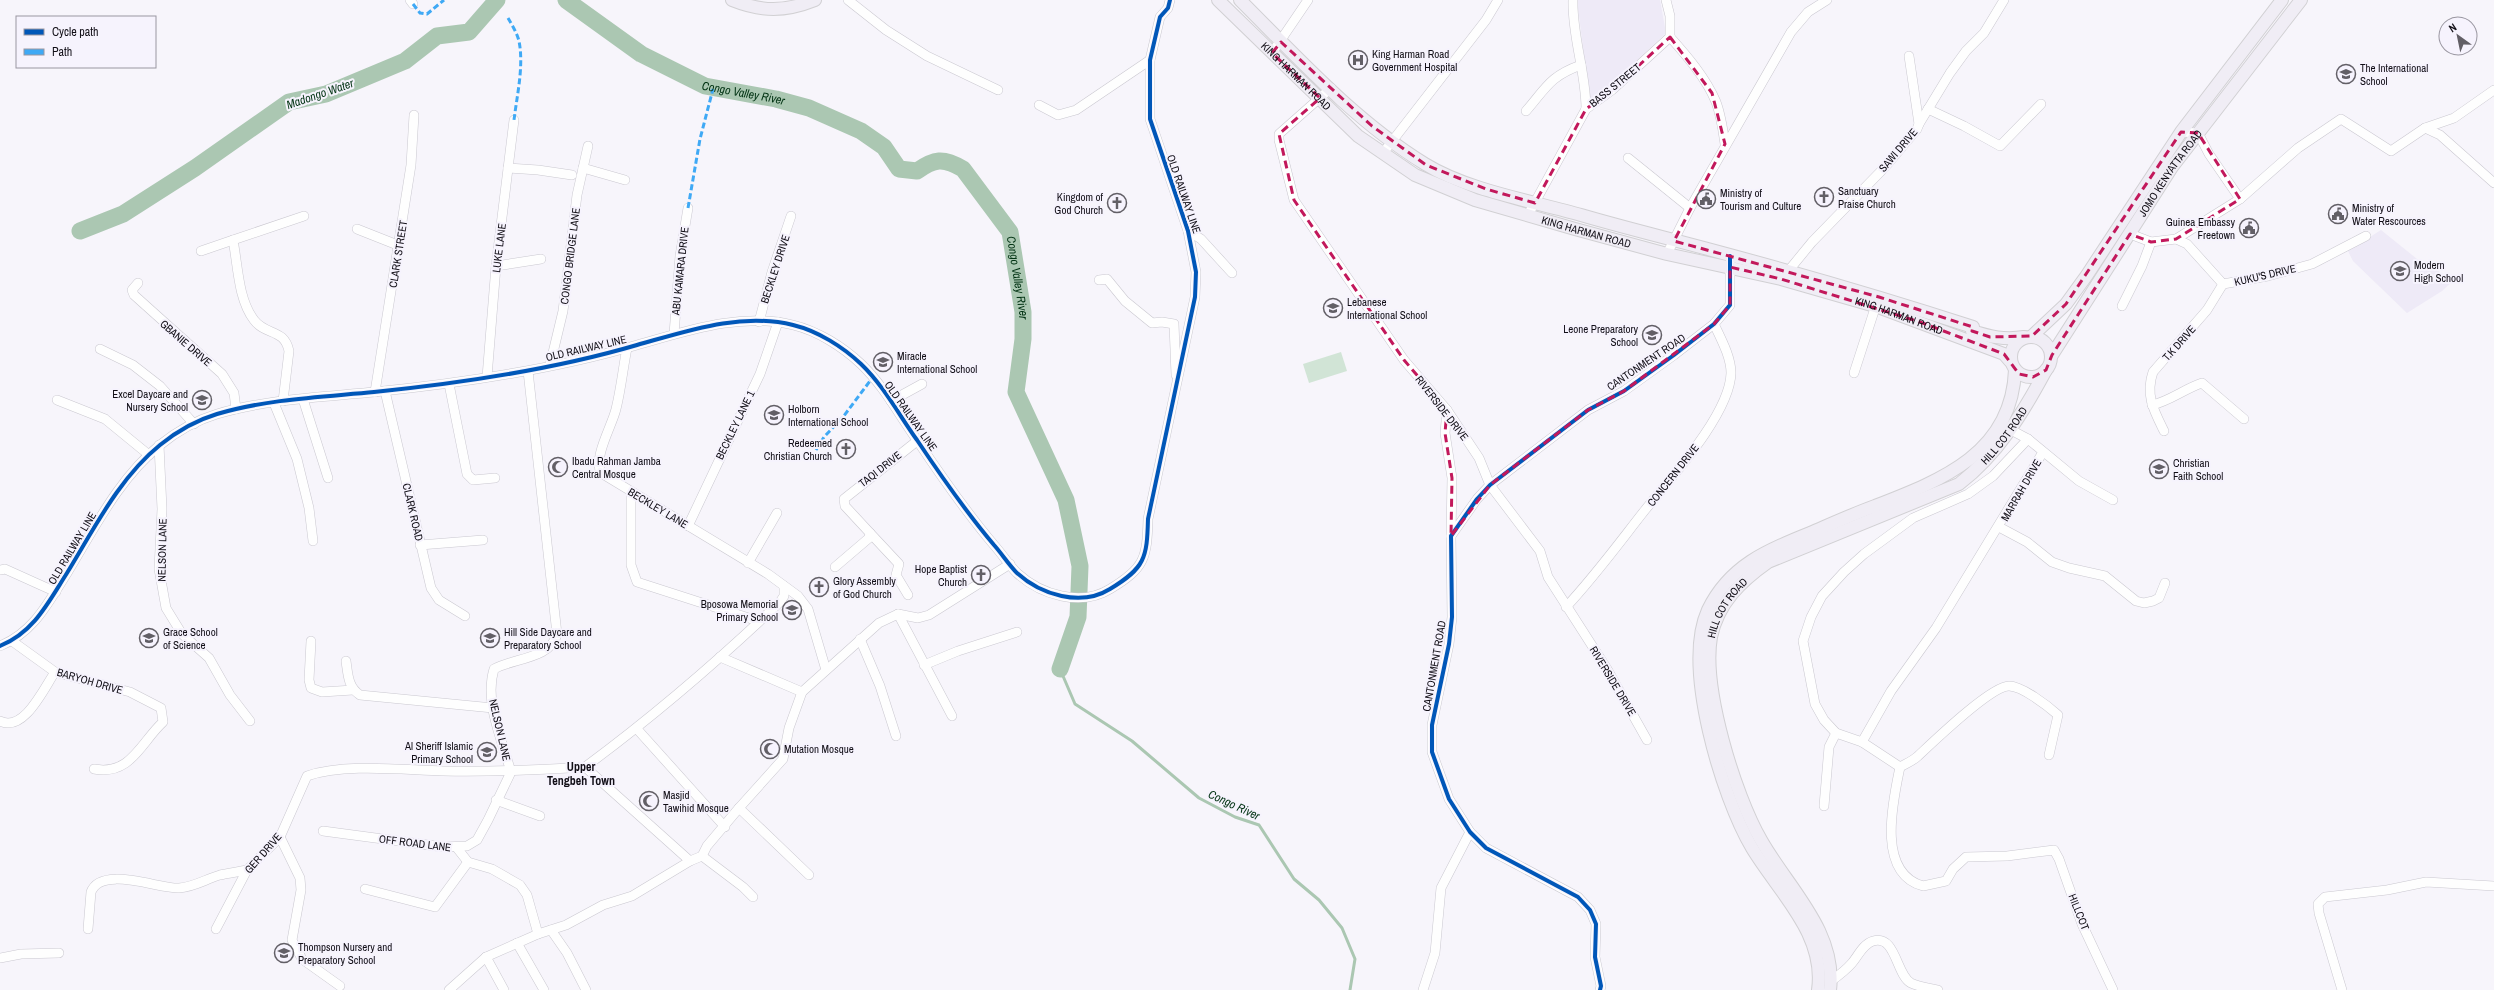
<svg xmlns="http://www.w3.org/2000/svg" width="2494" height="990" viewBox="0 0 2494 990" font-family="'Archivo Narrow',sans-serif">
	<rect width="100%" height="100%" fill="#f7f5fb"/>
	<!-- built -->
	<g fill="#eeeaf7">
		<polygon points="1577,0 1660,0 1666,33 1590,104"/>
		<polygon points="2381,230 2417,259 2454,280 2442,291 2407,313 2353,261 2348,251"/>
	</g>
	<!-- green -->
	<polygon fill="#d1e4d6" points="1341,352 1347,371 1309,383 1303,364"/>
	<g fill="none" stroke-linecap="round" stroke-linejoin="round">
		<!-- stream -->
		<polyline stroke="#abc7b2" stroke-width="3" points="1060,669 1075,704 1132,741 1199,798 1235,817 1259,825 1294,879 1319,900 1342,928 1355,959 1350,990"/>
		<!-- river -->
		<g stroke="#abc7b2" stroke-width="17">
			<path id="s1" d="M 566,0 L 641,54 L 705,86 L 776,99 L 809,108 L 861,131 L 884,147 L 899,169 L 917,171 C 934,159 943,157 963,169 L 1010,232 L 1023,312 L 1023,339 L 1016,392 L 1066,500 L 1080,566 L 1078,617 L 1060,669"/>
			<polyline points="80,231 123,214 195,168 289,102 326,94 405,61 437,36 469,32 497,0"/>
		</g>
		<!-- minor casing -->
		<g stroke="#cac8d0" stroke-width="10">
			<g id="minor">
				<polyline points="410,0 413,4"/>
				<polyline points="848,0 886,30 927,56 998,90"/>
				<path d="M 1573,0 C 1572,37 1586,72 1586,109"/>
				<path d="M 1670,37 C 1687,56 1706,78 1716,102 C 1721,115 1723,130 1725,144"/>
				<polyline points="1272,53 1308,0"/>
				<polyline points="1331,88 1279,134 1279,140 1294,200 1404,360 1447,410 1479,458 1490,485 1540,551 1548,577 1607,669 1647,740"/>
				<polyline points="1039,105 1058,115 1076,110 1150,60"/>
				<polyline points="1928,109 1964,126 2000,146 2041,104"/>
				<path d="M 1526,111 C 1546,88 1550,76 1581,65"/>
				<polyline points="1919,124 1950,73 1966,51 1984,33 2004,0"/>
				<polyline points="2425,128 2440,135 2494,183"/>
				<polyline points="2181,132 2198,133 2209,154 2240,199"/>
				<polyline points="1383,153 1486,20 1498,0"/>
				<polyline points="1628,158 1690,208"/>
				<polyline points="508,168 538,170 572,175"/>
				<polyline points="583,168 625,180"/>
				<polyline points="1528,215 1586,109 1612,90 1670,37 1670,16 1666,0"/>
				<polyline points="357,229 400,246"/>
				<polyline points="1188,231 1201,239 1232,273"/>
				<polyline points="2130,234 2151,242 2176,239 2187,244 2223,284 2268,276 2312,264 2366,236"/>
				<polyline points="2176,239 2240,199 2298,148 2341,119 2391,151 2425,128 2454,118 2494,90"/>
				<polyline points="201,251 233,240"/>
				<polyline points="1667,254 1690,208 1791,32 1808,12 1827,0"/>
				<polyline points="496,266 541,259"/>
				<polyline points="1785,275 1812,242 1885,167 1917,129 1919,124 1909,56"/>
				<polyline points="1099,280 1107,279 1125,301 1152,323 1162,322 1174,324 1176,375"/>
				<polyline points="138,283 132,290 134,295 222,374 234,393 236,409"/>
				<polyline points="2122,306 2142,266 2151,242"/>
				<polyline points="759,322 772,272 791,216"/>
				<polyline points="674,334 680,256 688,208"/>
				<path d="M 627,348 C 623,368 621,389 616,409 C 612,426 593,457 601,473 L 768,574 L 798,596 L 808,609 L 826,670"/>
				<polyline points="100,349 133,365 160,386 194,424"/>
				<polyline points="550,365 563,311 577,195 588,146"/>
				<polyline points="1854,373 1877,302"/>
				<polyline points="487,377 496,266 514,120"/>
				<polyline points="449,384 467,474 473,480 495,478"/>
				<polyline points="385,391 431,588 439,600 465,616"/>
				<polyline points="375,392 411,165 414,115"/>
				<polyline points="303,399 328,478"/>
				<polyline points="57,400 105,419 149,455"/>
				<path d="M 283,401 L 289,351 C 284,328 266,336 254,320 C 238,299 238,266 233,240 L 304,216"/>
				<polyline points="891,401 922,384"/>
				<polyline points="274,403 297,459 309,508 313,541"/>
				<path d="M 2152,405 C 2170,401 2184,389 2202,383 L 2244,419"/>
				<polyline points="1447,410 1445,433 1452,478 1451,536"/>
				<polyline points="2011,430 2028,439 2079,481 2113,500"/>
				<path d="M 2164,431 C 2154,411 2145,395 2153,372 L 2207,310 L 2223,284"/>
				<polyline points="159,445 162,509 159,569 166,608 182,634 209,658 230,695 250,721"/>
				<polyline points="631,493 631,565 637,582 758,621"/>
				<polyline points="688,526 760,374 778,322"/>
				<polyline points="1999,527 2027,542 2052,562 2069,568 2105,576 2136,601 2144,603 2153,601 2159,598 2165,583"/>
				<polyline points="870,533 899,564 896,575 908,595"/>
				<polyline points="420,545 483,540"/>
				<polyline points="748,563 777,513"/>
				<polyline points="835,567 869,538 870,533 845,506 844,499 917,441"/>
				<polyline points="0,570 5,569 56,592"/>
				<path d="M 1566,607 C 1595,576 1619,543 1645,510 C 1670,479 1730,414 1731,373 C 1731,357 1721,339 1714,324"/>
				<polyline points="898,614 952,716"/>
				<polyline points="860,639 880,686 896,736"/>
				<path d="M 12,641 L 55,672 L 130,692 L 161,708 L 163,722 C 141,742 131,776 94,769"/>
				<polyline points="311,641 309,680 311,688 322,692 353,690"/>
				<path d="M 0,646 C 34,632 48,603 67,573 C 94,529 119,478 160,445 C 176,432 197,420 217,414 C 268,399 322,397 374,392 C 463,383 552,370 637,345 C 687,331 741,312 793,325 C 818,331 843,347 861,364 C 884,386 899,415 917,440 C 941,476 966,512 994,545 C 1002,554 1009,565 1017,573 C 1041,595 1081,607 1110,589 C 1145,568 1147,558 1148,519 L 1195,297 L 1196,272 L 1188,231 L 1150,119 L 1150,60 L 1160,17 L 1168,8 L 1170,0"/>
				<polyline points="720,657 802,692"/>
				<path d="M 346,661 C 348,675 348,687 360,695 L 493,708"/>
				<polyline points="924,665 958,651 1017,632"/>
				<path d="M 0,721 C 24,733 44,688 55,672"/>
				<polyline points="637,729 725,827"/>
				<polyline points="1862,742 1891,691 1936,628 2043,452"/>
				<path d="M 585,767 C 654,716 718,661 780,602 L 784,596 L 784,586"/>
				<polyline points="1900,767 1862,742 1836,733 1824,720 1815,704 1803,641 1811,617 1822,596 1844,572 1864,554 1913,518 1968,494 1993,476 2028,439"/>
				<path d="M 1900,767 C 1893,801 1876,873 1923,886 L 1946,881 L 1953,869 L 1966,857 L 2007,856 L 2054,850 L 2059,859 L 2082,924 L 2113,990"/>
				<path d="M 1900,767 C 1905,764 1913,761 1918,756 C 1933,742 1991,686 2009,686 C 2022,686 2048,706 2058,715 L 2049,755"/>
				<path d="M 511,772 C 502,740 484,702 494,669 C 513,658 551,659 557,634 L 528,371"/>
				<polyline points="496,800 540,816"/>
				<polyline points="1824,806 1829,747 1836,733"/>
				<polyline points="739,808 809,875"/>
				<polyline points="323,831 443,847 467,846 477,840 488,820 511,772"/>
				<polyline points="280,837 300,878 301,890 292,940 302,959 340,986"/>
				<polyline points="457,848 468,862 492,869 520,885 527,895 538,934"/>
				<polyline points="702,856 743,887 753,897"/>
				<polyline points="365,889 435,907 468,862"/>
				<path d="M 88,929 L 91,892 C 101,865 159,889 179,888 C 194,887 206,879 220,875 C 229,873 238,872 247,870"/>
				<path d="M 216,929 L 247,870 L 280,837 L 307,776 C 345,763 403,770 443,771 C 491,772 538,770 585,767 L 690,861"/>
				<polyline points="551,930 567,953 586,990"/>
				<polyline points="517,943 544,990"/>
				<polyline points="486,957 504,990"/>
				<polyline points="0,958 21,954 59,953"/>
				<path d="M 1831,981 C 1838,976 1846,970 1852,963 C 1858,956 1863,944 1873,941 C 1896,934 1896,975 1911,983 C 1919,987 1930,988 1938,990"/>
				<polyline points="449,990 486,957 538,934 566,925 603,905 632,896 690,861 702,856 707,846 739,808 783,759 789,728 802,692 879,623 898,614 918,618 929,615 1010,564"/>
				<polyline points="1423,990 1435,953 1441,888 1470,832"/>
				<polyline points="1600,990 1601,986 1595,957 1596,924 1590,910 1578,897 1486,848 1470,832 1449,799 1432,752 1432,725 1449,644 1452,617 1451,536 1477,499 1490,485 1588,410 1624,391 1674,355 1714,324 1730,305 1730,263"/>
				<polyline points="2342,990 2319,913 2318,904 2325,897 2387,890 2426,882 2494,886"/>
			</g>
		</g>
		<!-- major casing -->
		<g stroke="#d1d0d3" stroke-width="14">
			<g id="major">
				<path d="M 732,0 C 762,12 785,12 815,0"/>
				<path id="s2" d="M 1218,0 L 1358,136 L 1415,175 L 1475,200 L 1575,229 L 1667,254 L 1781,279 L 1875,306 L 2004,354 L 2010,361"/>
				<path d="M 1240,0 C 1297,57 1355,121 1425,164 C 1467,190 1532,201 1581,215 C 1622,227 1663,237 1704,248 C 1794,272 1884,298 1973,327 L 1972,331 C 1990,337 2005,340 2024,337"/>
				<polyline points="2032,336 2066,304 2087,275 2181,132 2282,0"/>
				<circle cx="2031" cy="357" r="20"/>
				<path id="s3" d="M 2052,355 L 2172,167 L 2301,0"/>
				<path d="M 1818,990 C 1826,934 1779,893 1752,848 C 1722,797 1682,667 1708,610 C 1729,566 1767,550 1810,533 C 1831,524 1853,514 1875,506 C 1942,480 2012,453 2015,370"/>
				<path id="s4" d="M 1830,990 C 1837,931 1788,888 1761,840 C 1735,795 1702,688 1711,637 C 1718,603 1741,581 1768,562 L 1959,484 C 1998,454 2023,413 2046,370"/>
			</g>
		</g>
		<!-- minor -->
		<use href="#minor" stroke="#fefefe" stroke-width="9"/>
		<!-- major -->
		<use href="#major" stroke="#f0edf5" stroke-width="12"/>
		<!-- quiet -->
		<g stroke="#3fa9f5" stroke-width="3" stroke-dasharray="6 3" stroke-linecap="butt">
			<polyline points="413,4 420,13 427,14 444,0"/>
			<path d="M 508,18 C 512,25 517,33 519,41 C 524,66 517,95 514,120"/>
			<polyline points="688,208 700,139 713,89"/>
			<polyline points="816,450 824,437 843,417 873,377"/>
		</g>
		<!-- cycleway casing -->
		<g stroke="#f6f3fd" stroke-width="6">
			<g id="cycleway">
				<path d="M 0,646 C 34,632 48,603 67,573 C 94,529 119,478 160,445 C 176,432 197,420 217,414 C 268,399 322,397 374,392 C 463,383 552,370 637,345 C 687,331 741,312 793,325 C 818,331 843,347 861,364 C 884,386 899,415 917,440 C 941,476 966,512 994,545 C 1002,554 1009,565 1017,573 C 1041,595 1081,607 1110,589 C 1145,568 1147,558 1148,519 L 1195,297 L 1196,272 L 1188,231 L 1150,119 L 1150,60 L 1160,17 L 1168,8 L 1170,0"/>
				<polyline points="1600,990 1601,986 1595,957 1596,924 1590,910 1578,897 1486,848 1470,832 1449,799 1432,752 1432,725 1449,644 1452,617 1451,536 1477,499 1490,485 1588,410 1624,391 1674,355 1714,324 1730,305 1730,256"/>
			</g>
		</g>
		<!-- cycleway -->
		<use href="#cycleway" stroke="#0057b8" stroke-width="4"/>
	</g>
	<!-- marked area -->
	<path fill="none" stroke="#c2185b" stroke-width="3" stroke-dasharray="8 5" stroke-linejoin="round" d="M 1670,37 L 1712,93 L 1725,144 L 1674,241 L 1879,297 L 1973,327 L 1972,331 L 1990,337 L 2032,336 L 2066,304 L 2181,132 L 2198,133 L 2240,199 L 2176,239 L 2151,242 L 2130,234 L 2052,355 L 2046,370 L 2033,377 L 2019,374 L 2004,354 L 1920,322 L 1781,279 L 1730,267 L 1730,305 L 1714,324 L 1624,391 L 1588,410 L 1490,485 L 1451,536 L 1452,478 L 1445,433 L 1447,410 L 1404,360 L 1294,200 L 1279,134 L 1320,98 L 1272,53 L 1281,42 L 1372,126 L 1426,165 L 1486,189 L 1535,203 L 1586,109 L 1612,90 Z"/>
	<!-- icons -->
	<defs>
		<g id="hospital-ring" transform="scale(1)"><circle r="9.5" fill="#f6f3fd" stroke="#625f66" stroke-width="1.5"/><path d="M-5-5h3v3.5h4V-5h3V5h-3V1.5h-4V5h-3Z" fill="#625f66"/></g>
		<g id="school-ring" transform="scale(1)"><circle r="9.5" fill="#f6f3fd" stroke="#625f66" stroke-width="1.5"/><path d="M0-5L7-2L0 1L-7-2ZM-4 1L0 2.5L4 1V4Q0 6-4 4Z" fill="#625f66"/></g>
		<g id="church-ring" transform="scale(1)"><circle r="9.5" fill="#f6f3fd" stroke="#625f66" stroke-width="1.5"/><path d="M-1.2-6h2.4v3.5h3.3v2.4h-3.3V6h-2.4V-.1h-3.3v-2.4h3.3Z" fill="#625f66"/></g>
		<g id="civic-ring" transform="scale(1)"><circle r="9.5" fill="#f6f3fd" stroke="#625f66" stroke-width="1.5"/><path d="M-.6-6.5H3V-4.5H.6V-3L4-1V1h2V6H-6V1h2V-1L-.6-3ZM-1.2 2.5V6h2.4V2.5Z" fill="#625f66"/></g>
		<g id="mosque-ring" transform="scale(1)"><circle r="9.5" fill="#f6f3fd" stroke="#625f66" stroke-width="1.5"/><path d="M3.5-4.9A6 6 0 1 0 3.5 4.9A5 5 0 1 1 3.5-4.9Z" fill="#625f66"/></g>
	</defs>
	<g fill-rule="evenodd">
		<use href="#hospital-ring" x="1358" y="60"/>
		<use href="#school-ring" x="2346" y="74"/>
		<use href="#church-ring" x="1824" y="197"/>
		<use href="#civic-ring" x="1706" y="199"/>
		<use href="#church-ring" x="1117" y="203"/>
		<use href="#civic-ring" x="2338" y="214"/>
		<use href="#civic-ring" x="2249" y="228"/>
		<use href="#school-ring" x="2400" y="271"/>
		<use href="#school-ring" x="1333" y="308"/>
		<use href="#school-ring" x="1652" y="335"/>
		<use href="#school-ring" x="883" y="362"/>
		<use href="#school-ring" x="202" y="400"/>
		<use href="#school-ring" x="774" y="415"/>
		<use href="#church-ring" x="846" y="449"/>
		<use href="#mosque-ring" x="558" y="467"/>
		<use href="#school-ring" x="2159" y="469"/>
		<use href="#church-ring" x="981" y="575"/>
		<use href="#church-ring" x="819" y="587"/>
		<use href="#school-ring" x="792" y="610"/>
		<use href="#school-ring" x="149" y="638"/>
		<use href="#school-ring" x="490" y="638"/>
		<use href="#mosque-ring" x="770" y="749"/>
		<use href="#school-ring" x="487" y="752"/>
		<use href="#mosque-ring" x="649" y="801"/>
		<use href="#school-ring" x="284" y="953"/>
	</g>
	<g text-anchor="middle" stroke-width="4" stroke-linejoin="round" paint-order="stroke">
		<!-- poi labels -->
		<g font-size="11" fill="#110e16" stroke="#f6f3fd" text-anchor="start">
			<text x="1372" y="58">King Harman Road<tspan x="1372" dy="13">Government Hospital</tspan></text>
			<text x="2360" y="72">The International<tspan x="2360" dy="13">School</tspan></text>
			<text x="1838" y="195">Sanctuary<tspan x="1838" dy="13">Praise Church</tspan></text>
			<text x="1720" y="197">Ministry of<tspan x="1720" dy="13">Tourism and Culture</tspan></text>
			<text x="1103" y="201" text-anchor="end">Kingdom of<tspan x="1103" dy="13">God Church</tspan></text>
			<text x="2352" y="212">Ministry of<tspan x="2352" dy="13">Water Rescources</tspan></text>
			<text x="2235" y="226" text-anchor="end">Guinea Embassy<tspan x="2235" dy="13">Freetown</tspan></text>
			<text x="2414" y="269">Modern<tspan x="2414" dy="13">High School</tspan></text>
			<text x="1347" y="306">Lebanese<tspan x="1347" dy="13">International School</tspan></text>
			<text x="1638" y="333" text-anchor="end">Leone Preparatory<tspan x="1638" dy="13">School</tspan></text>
			<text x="897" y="360">Miracle<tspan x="897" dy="13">International School</tspan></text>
			<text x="188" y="398" text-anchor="end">Excel Daycare and<tspan x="188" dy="13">Nursery School</tspan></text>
			<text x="788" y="413">Holborn<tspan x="788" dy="13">International School</tspan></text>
			<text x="832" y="447" text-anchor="end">Redeemed<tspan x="832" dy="13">Christian Church</tspan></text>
			<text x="572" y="465">Ibadu Rahman Jamba<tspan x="572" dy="13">Central Mosque</tspan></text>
			<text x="2173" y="467">Christian<tspan x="2173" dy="13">Faith School</tspan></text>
			<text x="967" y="573" text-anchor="end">Hope Baptist<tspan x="967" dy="13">Church</tspan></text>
			<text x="833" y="585">Glory Assembly<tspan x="833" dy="13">of God Church</tspan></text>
			<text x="778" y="608" text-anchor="end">Bposowa Memorial<tspan x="778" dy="13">Primary School</tspan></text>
			<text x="163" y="636">Grace School<tspan x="163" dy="13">of Science</tspan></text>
			<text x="504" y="636">Hill Side Daycare and<tspan x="504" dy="13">Preparatory School</tspan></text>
			<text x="473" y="750" text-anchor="end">Al Sheriff Islamic<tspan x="473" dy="13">Primary School</tspan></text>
			<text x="784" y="753">Mutation Mosque</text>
			<text x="663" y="799">Masjid<tspan x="663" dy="13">Tawihid Mosque</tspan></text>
			<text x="298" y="951">Thompson Nursery and<tspan x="298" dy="13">Preparatory School</tspan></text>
		</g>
		<!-- street labels -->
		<g font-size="11" fill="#110e16" stroke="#f6f3fd">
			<text dy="4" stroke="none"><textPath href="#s2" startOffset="109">KING HARMAN ROAD</textPath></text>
			<text transform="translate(1615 85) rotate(-39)" y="4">BASS STREET</text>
			<text transform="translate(1898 150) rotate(-50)" y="4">SAWI DRIVE</text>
			<text dy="4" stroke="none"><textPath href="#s3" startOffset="217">JOMO KENYATTA ROAD</textPath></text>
			<text transform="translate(1184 194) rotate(71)" y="4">OLD RAILWAY LINE</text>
			<text dy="4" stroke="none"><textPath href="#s2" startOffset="445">KING HARMAN ROAD</textPath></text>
			<text transform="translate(499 248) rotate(-83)" y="4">LUKE LANE</text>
			<text transform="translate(398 254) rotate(-81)" y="4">CLARK STREET</text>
			<text transform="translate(570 256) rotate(-83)" y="4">CONGO BRIDGE LANE</text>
			<text transform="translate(775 269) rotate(-72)" y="4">BECKLEY DRIVE</text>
			<text transform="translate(680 271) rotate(-84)" y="4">ABU KAMARA DRIVE</text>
			<text transform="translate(2265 275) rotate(-13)" y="4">KUKU'S DRIVE</text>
			<text dy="4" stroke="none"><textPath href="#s2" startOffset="769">KING HARMAN ROAD</textPath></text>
			<text transform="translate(186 343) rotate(41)" y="4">GBANIE DRIVE</text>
			<text transform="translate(2179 343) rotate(-48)" y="4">T.K DRIVE</text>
			<text transform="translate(586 348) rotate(-13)" y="4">OLD RAILWAY LINE</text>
			<text transform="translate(1646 362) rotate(-34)" y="4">CANTONMENT ROAD</text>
			<text transform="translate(1442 408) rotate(52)" y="4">RIVERSIDE DRIVE</text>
			<text transform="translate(911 416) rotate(55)" y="4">OLD RAILWAY LINE</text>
			<text transform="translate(735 425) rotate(-64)" y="4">BECKLEY LANE 1</text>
			<text dy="4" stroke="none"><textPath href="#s4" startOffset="750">HILL COT ROAD</textPath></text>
			<text transform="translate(880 469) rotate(-38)" y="4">TAQI DRIVE</text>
			<text transform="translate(1673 475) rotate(-52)" y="4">CONCERN DRIVE</text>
			<text transform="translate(2021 490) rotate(-60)" y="4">MARRAH DRIVE</text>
			<text transform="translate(658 508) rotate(31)" y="4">BECKLEY LANE</text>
			<text transform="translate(413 512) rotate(77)" y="4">CLARK ROAD</text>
			<text transform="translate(72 548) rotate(-59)" y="4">OLD RAILWAY LINE</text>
			<text transform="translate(162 550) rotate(-89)" y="4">NELSON LANE</text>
			<text dy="4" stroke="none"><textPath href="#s4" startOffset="414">HILL COT ROAD</textPath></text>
			<text transform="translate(1434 666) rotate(-80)" y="4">CANTONMENT ROAD</text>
			<text transform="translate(90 681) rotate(16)" y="4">BARYOH DRIVE</text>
			<text transform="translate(1613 681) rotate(59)" y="4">RIVERSIDE DRIVE</text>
			<text transform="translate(500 730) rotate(77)" y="4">NELSON LANE</text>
			<text transform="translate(415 843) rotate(7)" y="4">OFF ROAD LANE</text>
			<text transform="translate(263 853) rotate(-49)" y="4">GER DRIVE</text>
			<text transform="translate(2079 912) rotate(68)" y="4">HILLCOT</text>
		</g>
		<!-- water labels -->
		<g font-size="12" font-style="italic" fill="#033414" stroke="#f6f3fd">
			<text dy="4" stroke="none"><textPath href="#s1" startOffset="203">Congo Valley River</textPath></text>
			<text transform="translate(320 94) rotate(-19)" y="4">Madongo Water</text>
			<text dy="4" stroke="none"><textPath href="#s1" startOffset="575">Congo Valley River</textPath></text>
			<text transform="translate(1234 805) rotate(25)" y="4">Congo River</text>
		</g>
		<!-- neighbourhood labels -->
		<g font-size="12" font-weight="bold" fill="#110e16" stroke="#f6f3fd">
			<text x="581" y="771">Upper<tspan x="581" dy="14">Tengbeh Town</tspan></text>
		</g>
	</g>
	<!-- legend -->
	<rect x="16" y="16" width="140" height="52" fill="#f6f3fd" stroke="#9a97a1"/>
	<rect x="24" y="29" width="20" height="6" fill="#0057b8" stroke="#9a97a1"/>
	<text x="52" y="36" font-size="12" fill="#110e16">Cycle path</text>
	<rect x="24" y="49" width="20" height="6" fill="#3fa9f5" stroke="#9a97a1"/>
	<text x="52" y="56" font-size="12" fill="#110e16">Path</text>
	<!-- north arrow -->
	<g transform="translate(2458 36) rotate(327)"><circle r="19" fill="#f6f3fd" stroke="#9a97a1"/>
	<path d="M0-3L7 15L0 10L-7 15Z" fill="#625f66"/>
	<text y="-6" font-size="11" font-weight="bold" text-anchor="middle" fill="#110e16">N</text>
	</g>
</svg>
